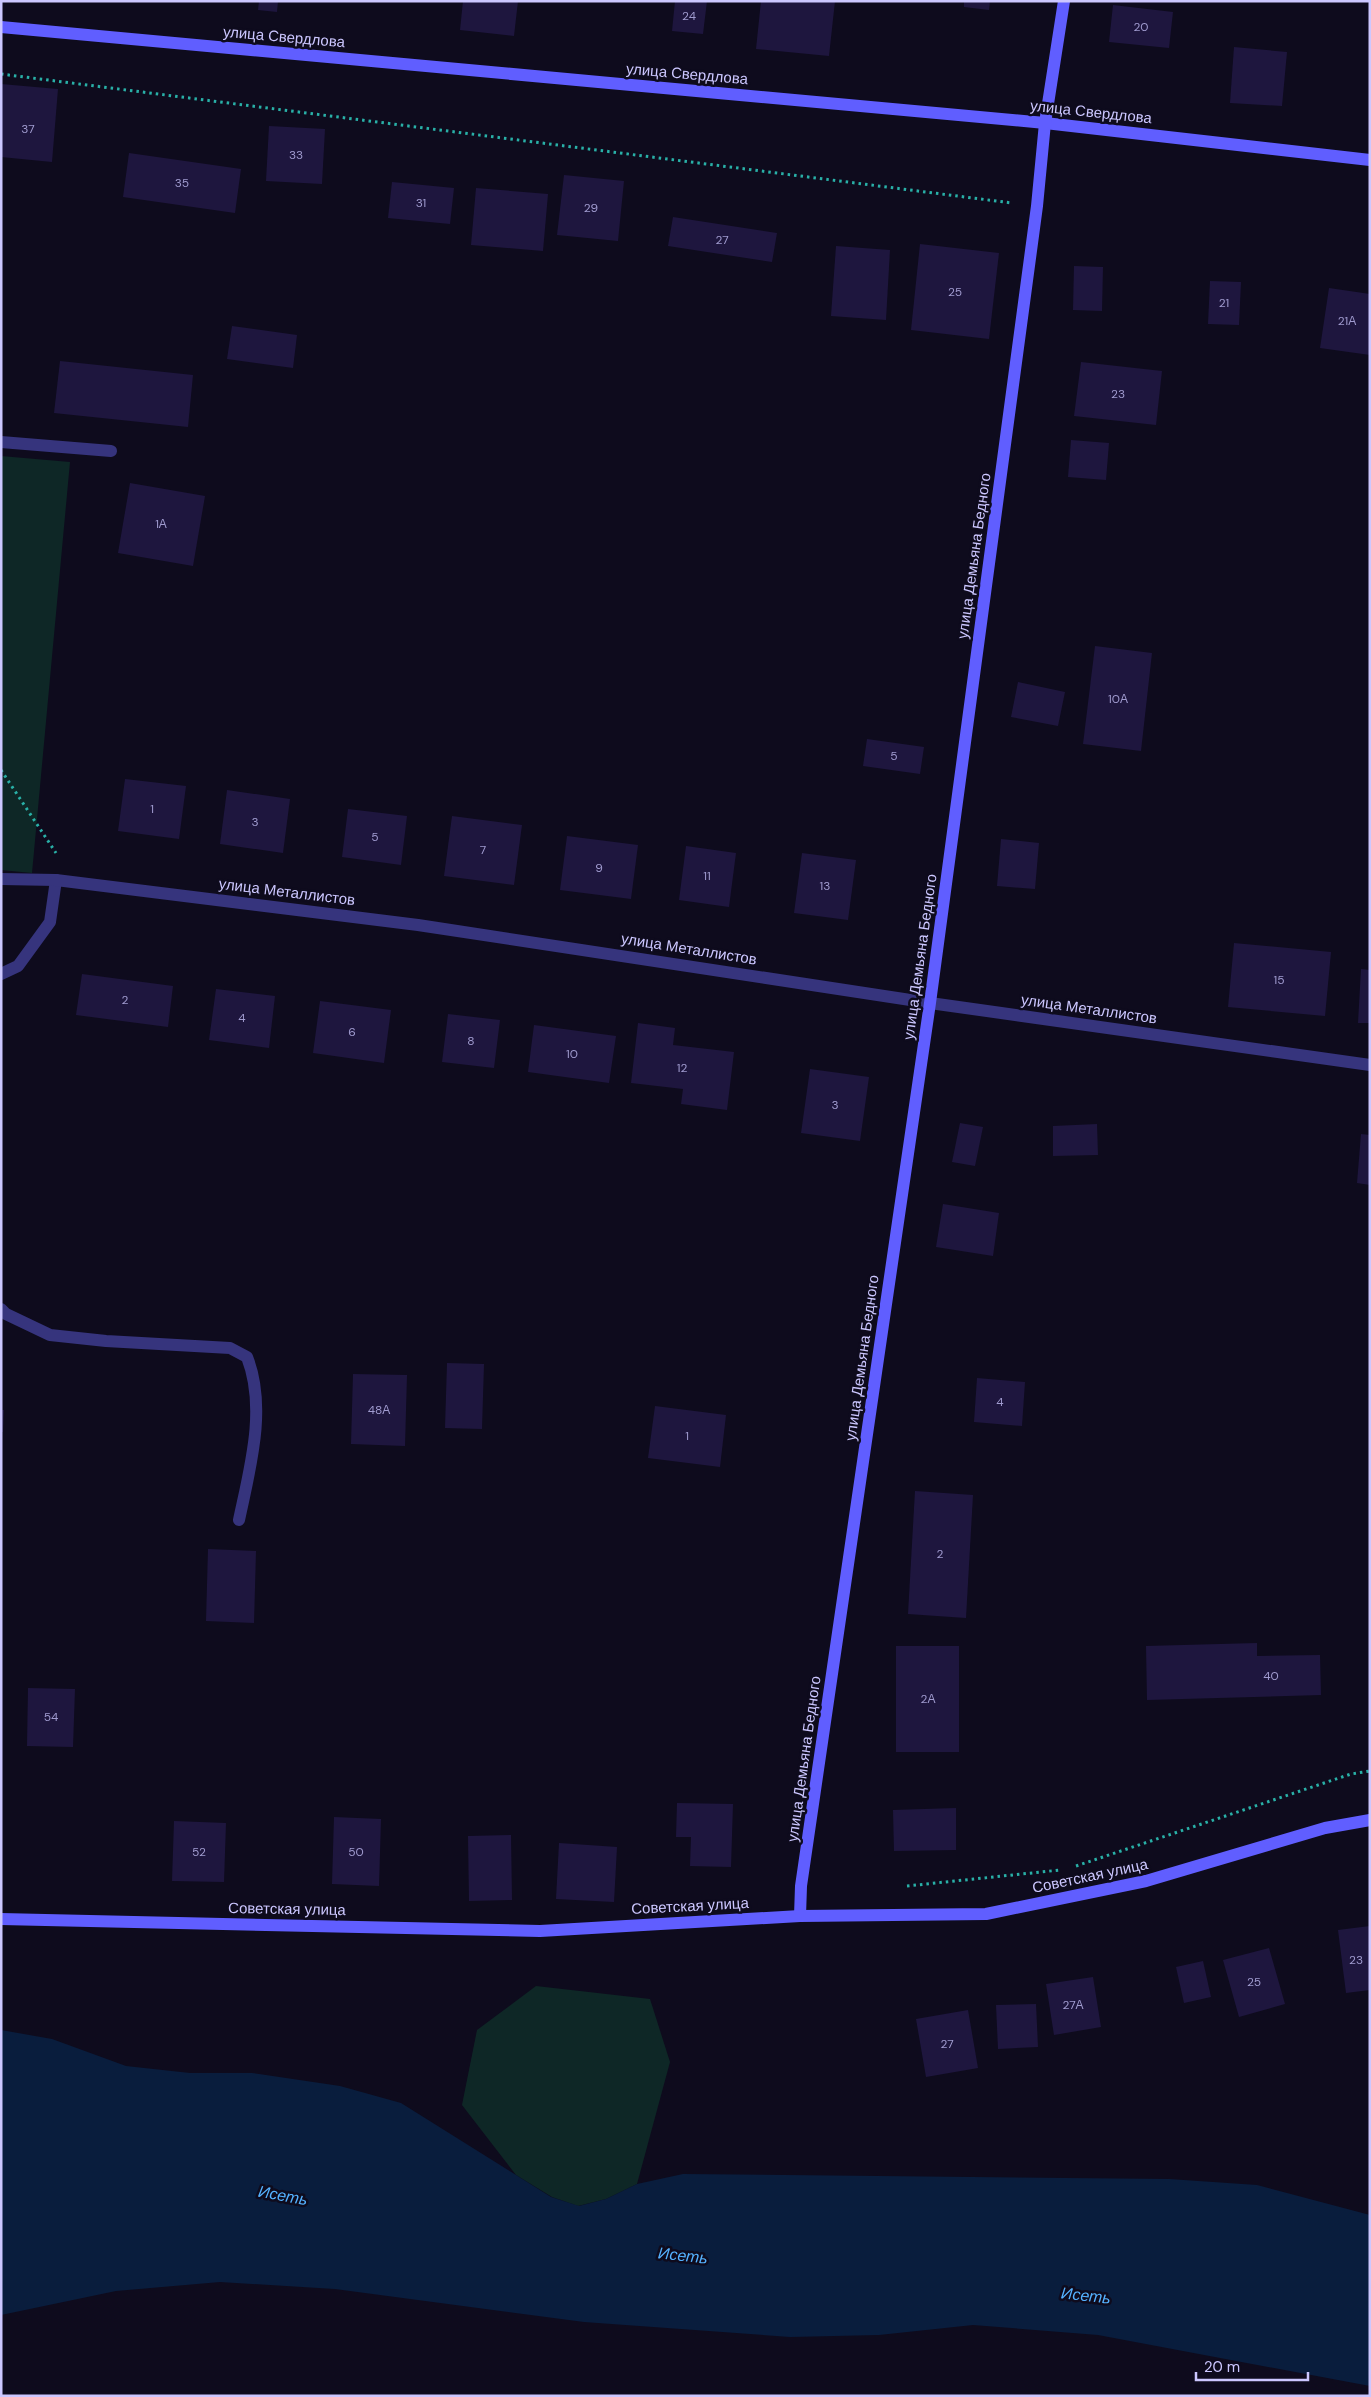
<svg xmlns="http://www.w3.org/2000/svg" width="1371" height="2397" viewBox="0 0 1371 2397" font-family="'DM Sans',sans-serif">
	<rect width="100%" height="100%" fill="#0e0b1d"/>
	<!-- green -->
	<g fill="#0e2726">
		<polygon points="1,456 70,462 32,873 1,870"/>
		<polygon points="536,1986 650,1999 670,2062 637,2184 606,2199 578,2206 552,2197 516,2175 462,2105 477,2030"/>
	</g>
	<!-- water -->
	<polygon fill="#091d3d" points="1,2030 52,2039 126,2066 190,2073 252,2073 340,2086 401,2103 551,2197 579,2206 606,2199 637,2184 683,2174 1169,2179 1257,2185 1370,2215 1370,2386 1098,2335 973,2325 879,2335 790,2337 584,2322 335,2289 220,2282 116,2291 1,2315"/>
	<!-- building -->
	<g fill="#1e163e">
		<polygon points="259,1 278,1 277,12 258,10"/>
		<polygon points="463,1 518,1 514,36 460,30"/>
		<polygon points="675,1 707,1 703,34 672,31"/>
		<polygon points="761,1 835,1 829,56 756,49"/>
		<polygon points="964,1 990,1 989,10 964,7"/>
		<polygon points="1113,5 1173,12 1169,48 1109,42"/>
		<polygon points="1234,47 1287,52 1282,106 1230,103"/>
		<polygon points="1,84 58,89 52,162 1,157"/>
		<polygon points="269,126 325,129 322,184 266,181"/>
		<polygon points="129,153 241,169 235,213 123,197"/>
		<polygon points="564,175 624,181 618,241 557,235"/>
		<polygon points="392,182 454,188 450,224 388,218"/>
		<polygon points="476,188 548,194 543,251 471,245"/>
		<polygon points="673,217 777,233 772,262 668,246"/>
		<polygon points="920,244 999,253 989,339 911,330"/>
		<polygon points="836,246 890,250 886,320 831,316"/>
		<polygon points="1074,266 1103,267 1102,311 1073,310"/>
		<polygon points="1210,281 1241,282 1239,325 1208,324"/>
		<polygon points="1329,288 1370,294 1370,355 1320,348"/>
		<polygon points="232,326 297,335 293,368 227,359"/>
		<polygon points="60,361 193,375 188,427 54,413"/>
		<polygon points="1081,362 1162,371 1156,425 1074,416"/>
		<polygon points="1071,440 1109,443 1106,480 1068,477"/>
		<polygon points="130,483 205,496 193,566 118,553"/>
		<polygon points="1095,646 1152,653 1141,751 1083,744"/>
		<polygon points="1018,682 1065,692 1058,726 1011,717"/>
		<polygon points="867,739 924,747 920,774 863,766"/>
		<polygon points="125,779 186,786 179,839 118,831"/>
		<polygon points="227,790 290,799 283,853 220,844"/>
		<polygon points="348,809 407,816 401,865 342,857"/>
		<polygon points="452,816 522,825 514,885 444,876"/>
		<polygon points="567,836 638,845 631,899 560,890"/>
		<polygon points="1001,839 1039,843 1035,889 997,886"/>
		<polygon points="686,846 736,853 729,907 679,900"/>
		<polygon points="802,853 856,860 848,920 794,913"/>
		<polygon points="1234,943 1331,952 1325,1016 1228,1007"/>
		<polygon points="1361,969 1370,970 1370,1023 1358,1023"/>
		<polygon points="82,974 173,986 168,1027 76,1015"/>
		<polygon points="216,989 275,996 269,1048 209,1040"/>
		<polygon points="320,1001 391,1010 384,1063 313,1053"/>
		<polygon points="448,1014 500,1020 494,1068 442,1062"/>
		<polygon points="638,1023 675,1028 673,1045 734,1052 727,1110 681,1104 683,1089 631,1083"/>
		<polygon points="534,1025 616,1036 609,1083 528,1072"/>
		<polygon points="810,1069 869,1077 860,1141 801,1133"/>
		<polygon points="960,1123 983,1127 975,1166 952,1162"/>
		<polygon points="1097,1124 1098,1155 1053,1156 1053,1126"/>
		<polygon points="1361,1134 1370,1135 1370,1185 1357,1183"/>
		<polygon points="943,1204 999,1213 993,1256 936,1247"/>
		<polygon points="447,1363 484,1364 482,1429 445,1428"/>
		<polygon points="353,1374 407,1375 405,1446 351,1444"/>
		<polygon points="977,1378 1025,1382 1022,1426 974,1422"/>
		<polygon points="655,1406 726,1415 720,1467 648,1458"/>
		<polygon points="1,1410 4,1410 3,1432 1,1432"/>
		<polygon points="915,1491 973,1495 966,1618 908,1614"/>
		<polygon points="208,1549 256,1551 254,1623 206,1621"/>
		<polygon points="1257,1643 1257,1656 1320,1655 1321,1695 1147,1700 1146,1646"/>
		<rect x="896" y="1646" width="63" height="106"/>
		<polygon points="28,1688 75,1689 73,1747 27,1746"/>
		<polygon points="677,1803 733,1804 731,1867 690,1866 691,1837 676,1837"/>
		<polygon points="956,1808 956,1850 894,1851 893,1810"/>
		<polygon points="334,1817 381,1819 379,1886 332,1884"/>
		<polygon points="174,1821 226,1823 224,1882 172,1881"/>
		<polygon points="511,1835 512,1900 469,1901 468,1836"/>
		<polygon points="559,1843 617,1847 614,1902 556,1899"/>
		<polygon points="1370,1926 1370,1990 1346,1993 1338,1930"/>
		<polygon points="1269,1948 1285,2004 1239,2017 1223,1960"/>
		<polygon points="1203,1961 1211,1997 1184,2003 1176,1967"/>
		<polygon points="1093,1977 1101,2027 1054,2035 1046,1984"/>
		<polygon points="1036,2004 1038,2047 998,2049 996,2005"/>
		<polygon points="968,2010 978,2068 926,2077 916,2019"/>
	</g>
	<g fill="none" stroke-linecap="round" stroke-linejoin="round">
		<!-- path -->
		<g stroke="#29b0a7" stroke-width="3" stroke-dasharray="2.5 4" stroke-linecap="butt">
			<polyline points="1,74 1012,203"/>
			<polyline points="1,770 56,853"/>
			<polyline points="1076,1866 1351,1774 1370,1771"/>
			<polyline points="907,1886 1060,1870"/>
		</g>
		<!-- lane -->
		<g stroke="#36347d" stroke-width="12">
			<polyline points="1,442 111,451"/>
			<polyline points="1,974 18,966 50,922 56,880"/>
			<path d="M 1,1309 L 6,1314 L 50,1335 L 106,1341 L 230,1348 L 247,1357 C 267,1408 250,1468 239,1520"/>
		</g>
		<!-- street -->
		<polyline stroke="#36347d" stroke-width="12" points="1,879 56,880 418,925 930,1003 1370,1065"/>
		<!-- secondary -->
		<g stroke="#605eff" stroke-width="12">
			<polyline points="1,27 1045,123 1370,160"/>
			<polyline points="800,1916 801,1886 930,1003 1037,206 1045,123 1064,1"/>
			<polyline points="1,1919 540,1931 800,1916 986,1914 1146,1881 1325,1828 1370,1820"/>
		</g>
	</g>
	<g text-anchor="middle" stroke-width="5" stroke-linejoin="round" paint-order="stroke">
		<!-- number labels -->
		<g font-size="12" fill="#a09bcf">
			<text x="689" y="20">24</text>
			<text x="1141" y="31">20</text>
			<text x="28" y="133">37</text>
			<text x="296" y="159">33</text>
			<text x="182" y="187">35</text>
			<text x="421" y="207">31</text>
			<text x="591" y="212">29</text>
			<text x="722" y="244">27</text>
			<text x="955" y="296">25</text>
			<text x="1224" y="307">21</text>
			<text x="1347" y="325">21А</text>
			<text x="1118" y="398">23</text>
			<text x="161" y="528">1А</text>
			<text x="1118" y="703">10А</text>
			<text x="894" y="760">5</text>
			<text x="152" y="813">1</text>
			<text x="255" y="826">3</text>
			<text x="375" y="841">5</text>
			<text x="483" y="854">7</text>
			<text x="599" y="872">9</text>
			<text x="707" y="880">11</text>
			<text x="825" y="890">13</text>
			<text x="1279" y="984">15</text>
			<text x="125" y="1004">2</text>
			<text x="242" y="1022">4</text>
			<text x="352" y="1036">6</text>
			<text x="471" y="1045">8</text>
			<text x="572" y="1058">10</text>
			<text x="682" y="1072">12</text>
			<text x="835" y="1109">3</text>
			<text x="1000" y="1406">4</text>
			<text x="379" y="1414">48А</text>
			<text x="687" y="1440">1</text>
			<text x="940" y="1558">2</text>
			<text x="1271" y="1680">40</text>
			<text x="928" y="1703">2А</text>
			<text x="51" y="1721">54</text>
			<text x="199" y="1856">52</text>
			<text x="356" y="1856">50</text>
			<text x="1356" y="1964">23</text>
			<text x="1254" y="1986">25</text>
			<text x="1073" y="2009">27А</text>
			<text x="947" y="2048">27</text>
		</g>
		<!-- street labels -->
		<g font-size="15" fill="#ccc7ff" stroke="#0e0b1d">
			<text transform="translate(284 37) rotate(5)" y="5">улица Свердлова</text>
			<text transform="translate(687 74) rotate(5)" y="5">улица Свердлова</text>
			<text transform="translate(1091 112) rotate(6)" y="5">улица Свердлова</text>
			<text transform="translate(974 556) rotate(-82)" y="5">улица Демьяна Бедного</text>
			<text transform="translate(287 892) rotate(7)" y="5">улица Металлистов</text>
			<text transform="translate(689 949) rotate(9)" y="5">улица Металлистов</text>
			<text transform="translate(920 957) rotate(-82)" y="5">улица Демьяна Бедного</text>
			<text transform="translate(1089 1009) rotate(8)" y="5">улица Металлистов</text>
			<text transform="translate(862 1358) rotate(-82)" y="5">улица Демьяна Бедного</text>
			<text transform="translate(804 1759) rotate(-82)" y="5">улица Демьяна Бедного</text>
			<text transform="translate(1090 1876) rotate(-12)" y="5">Советская улица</text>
			<text transform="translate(690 1906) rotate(-3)" y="5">Советская улица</text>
			<text transform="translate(287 1909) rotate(1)" y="5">Советская улица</text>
		</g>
		<!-- water labels -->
		<g font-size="16" font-style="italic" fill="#55b2ff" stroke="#0e0b1d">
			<text transform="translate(283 2195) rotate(10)" y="6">Исеть</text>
			<text transform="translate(683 2255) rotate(6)" y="6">Исеть</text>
			<text transform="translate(1086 2295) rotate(6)" y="6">Исеть</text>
		</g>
	</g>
	<!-- border -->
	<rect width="1371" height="2397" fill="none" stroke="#ccc7ff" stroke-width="5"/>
	<!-- scale -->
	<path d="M1196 2372v8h112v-8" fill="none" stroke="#ccc7ff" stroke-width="2.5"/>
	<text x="1204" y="2372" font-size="15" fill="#ccc7ff" stroke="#0e0b1d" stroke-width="4" paint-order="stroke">20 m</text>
</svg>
